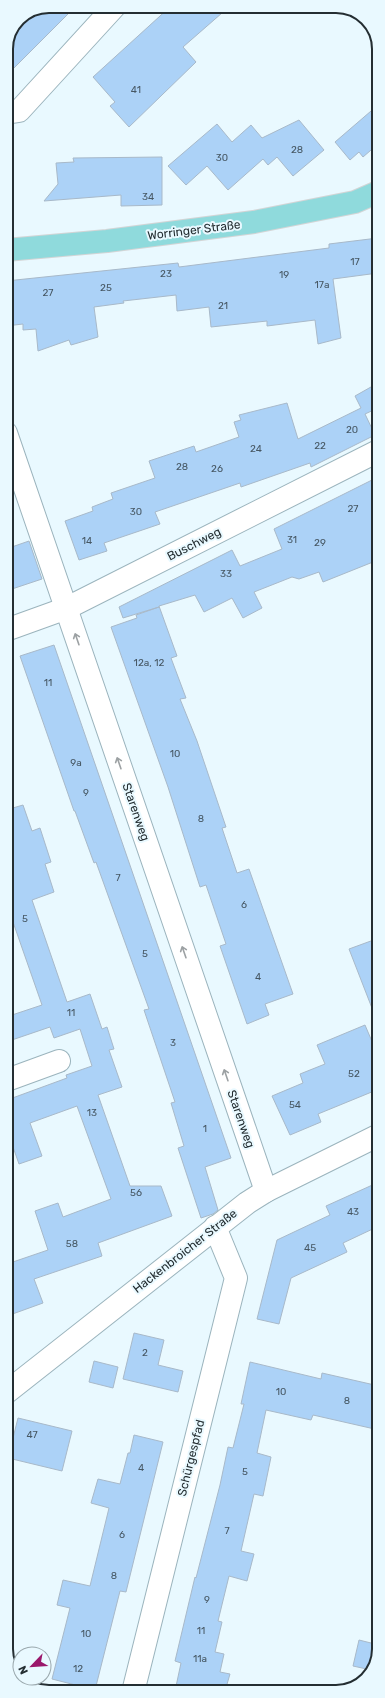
<svg xmlns="http://www.w3.org/2000/svg" width="385" height="1698" viewBox="0 0 385 1698" font-family="Rubik,sans-serif">
	<rect width="100%" height="100%" fill="#e9f9ff"/>
	<!-- building -->
	<g fill="#acd2f7" stroke="#a8b9c9">
		<polygon points="49,6 76,6 6,76 6,49 19,18"/>
		<polygon points="171,6 230,6 183,47 196,62 129,127 110,106 115,102 93,77"/>
		<polygon points="378,105 378,144 363,157 359,152 350,160 335,142"/>
		<polygon points="299,120 324,150 293,176 277,157 268,165 263,159 228,190 207,166 186,185 168,166 217,124 232,142 251,125 262,138"/>
		<polygon points="162,157 162,205 121,206 121,195 44,201 58,184 56,163 74,162 73,158"/>
		<polygon points="378,238 378,273 333,279 341,338 318,344 315,320 267,326 267,321 211,327 209,307 177,311 176,295 123,301 124,303 94,307 98,337 71,345 69,340 38,351 36,329 23,330 23,324 6,326 6,281 178,263 179,267 329,248 329,244"/>
		<polygon points="378,383 378,408 365,414 375,435 311,467 310,463 241,487 240,483 155,512 160,524 104,543 107,551 79,560 65,521 93,511 92,507 113,499 111,493 155,478 149,461 194,446 196,452 239,437 234,422 241,420 239,415 287,403 298,439 361,408 355,396"/>
		<polygon points="378,477 378,560 323,582 319,572 299,579 292,577 254,592 262,608 243,618 232,598 204,612 195,595 159,606 177,656 171,658 186,698 180,699 197,741 226,827 222,828 237,873 249,869 293,994 265,1004 269,1015 247,1024 220,946 226,944 206,885 200,887 168,787 111,627 137,618 136,615 159,607 123,618 119,607 232,550 240,566 282,549 274,529"/>
		<polygon points="29,541 42,579 6,591 6,549"/>
		<polygon points="54,645 231,1158 205,1167 218,1210 213,1214 201,1218 178,1148 184,1146 171,1103 175,1102 144,1010 149,1009 96,862 94,863 75,811 74,811 20,656"/>
		<polygon points="23,805 32,831 40,828 51,862 45,864 54,892 32,900 67,1002 90,994 102,1029 107,1027 114,1049 109,1050 122,1087 98,1095 130,1186 161,1186 172,1216 98,1243 102,1256 34,1279 43,1303 7,1316 7,1264 48,1250 35,1211 58,1203 63,1217 111,1199 77,1106 30,1123 42,1156 19,1164 7,1130 7,1100 67,1078 66,1075 92,1066 80,1029 54,1038 50,1027 6,1042 6,1017 42,1005 6,902 6,810"/>
		<polygon points="379,938 379,1021 377,1021 349,949"/>
		<polygon points="365,1025 379,1058 379,1089 318,1114 321,1122 290,1135 272,1096 303,1083 300,1074 325,1064 317,1045"/>
		<polygon points="379,1182 379,1226 343,1243 347,1252 291,1278 279,1324 257,1319 277,1240 330,1215 326,1206"/>
		<polygon points="134,1333 164,1340 158,1365 183,1371 178,1392 123,1379"/>
		<polygon points="94,1361 118,1367 113,1388 89,1382"/>
		<polygon points="250,1362 321,1379 322,1373 379,1386 379,1430 313,1415 311,1420 266,1410 257,1453 271,1457 263,1496 254,1494 241,1551 254,1554 247,1581 229,1576 218,1621 222,1622 215,1652 224,1654 220,1672 230,1674 225,1691 175,1691 181,1663 175,1661 195,1577 196,1578 220,1485 228,1447 233,1448 244,1404 241,1404"/>
		<polygon points="18,1418 72,1431 62,1471 8,1458"/>
		<polygon points="134,1435 163,1442 126,1592 120,1591 95,1690 52,1679 70,1608 57,1605 63,1580 90,1586 109,1508 91,1503 98,1479 120,1484 128,1453 130,1453"/>
		<polygon points="359,1640 379,1645 379,1649 371,1670 353,1666"/>
	</g>
	<g fill="none" stroke-linecap="round" stroke-linejoin="round">
		<!-- minor casing -->
		<g stroke="#9bb4bd" stroke-width="24">
			<g id="minor">
				<polyline points="6,113 19,111 115,6"/>
				<polyline points="6,433 266,1191"/>
				<polyline points="6,630 67,608 378,451"/>
				<polyline points="7,1080 59,1061"/>
				<polyline points="7,1392 247,1203 266,1191 379,1135"/>
				<polyline points="133,1692 236,1278 215,1227"/>
			</g>
		</g>
		<!-- major casing -->
		<g stroke="#d3d5d6" stroke-width="24">
			<polyline id="major" points="6,250 107,241 254,222 355,202 378,192"/>
		</g>
		<!-- minor -->
		<use href="#minor" stroke="#fff" stroke-width="22"/>
		<!-- major -->
		<use href="#major" stroke="#8fdadc" stroke-width="22"/>
	</g>
	<!-- one-way arrows -->
	<defs><path id="oneway-shaft" d="M-6 0H5M1.5-3L5.5 0L1.5 3" fill="none" stroke-width="1.6" stroke-linecap="round" stroke-linejoin="round"/></defs>
	<g stroke="#9ca1a3">
		<use href="#oneway-shaft" transform="translate(77 639) rotate(-109)"/>
		<use href="#oneway-shaft" transform="translate(119 763) rotate(-109)"/>
		<use href="#oneway-shaft" transform="translate(184 952) rotate(-109)"/>
		<use href="#oneway-shaft" transform="translate(226 1075) rotate(-109)"/>
	</g>
	<g text-anchor="middle" stroke-width="4" stroke-linejoin="round" paint-order="stroke">
		<!-- number labels -->
		<g font-size="10" fill="#465763">
			<text x="136" y="93">41</text>
			<text x="297" y="153">28</text>
			<text x="222" y="161">30</text>
			<text x="148" y="200">34</text>
			<text x="355" y="265">17</text>
			<text x="166" y="277">23</text>
			<text x="284" y="278">19</text>
			<text x="322" y="288">17a</text>
			<text x="106" y="291">25</text>
			<text x="48" y="296">27</text>
			<text x="223" y="309">21</text>
			<text x="352" y="433">20</text>
			<text x="320" y="449">22</text>
			<text x="256" y="452">24</text>
			<text x="182" y="470">28</text>
			<text x="217" y="472">26</text>
			<text x="353" y="512">27</text>
			<text x="136" y="515">30</text>
			<text x="292" y="543">31</text>
			<text x="87" y="544">14</text>
			<text x="320" y="546">29</text>
			<text x="226" y="577">33</text>
			<text x="149" y="666">12a, 12</text>
			<text x="48" y="686">11</text>
			<text x="175" y="757">10</text>
			<text x="76" y="766">9a</text>
			<text x="86" y="796">9</text>
			<text x="201" y="822">8</text>
			<text x="118" y="881">7</text>
			<text x="244" y="908">6</text>
			<text x="25" y="922">5</text>
			<text x="145" y="957">5</text>
			<text x="258" y="980">4</text>
			<text x="71" y="1016">11</text>
			<text x="173" y="1046">3</text>
			<text x="354" y="1077">52</text>
			<text x="295" y="1108">54</text>
			<text x="92" y="1116">13</text>
			<text x="205" y="1132">1</text>
			<text x="136" y="1196">56</text>
			<text x="353" y="1215">43</text>
			<text x="72" y="1247">58</text>
			<text x="310" y="1251">45</text>
			<text x="145" y="1356">2</text>
			<text x="281" y="1395">10</text>
			<text x="347" y="1404">8</text>
			<text x="32" y="1438">47</text>
			<text x="141" y="1471">4</text>
			<text x="245" y="1475">5</text>
			<text x="227" y="1534">7</text>
			<text x="122" y="1538">6</text>
			<text x="114" y="1579">8</text>
			<text x="207" y="1603">9</text>
			<text x="201" y="1634">11</text>
			<text x="86" y="1637">10</text>
			<text x="200" y="1662">11a</text>
			<text x="78" y="1672">12</text>
		</g>
		<!-- street labels -->
		<g font-size="12" fill="#242e32" stroke="#e9f9ff">
			<text transform="translate(194 230) rotate(-7)" y="4">Worringer Straße</text>
			<text transform="translate(194 544) rotate(-27)" y="4">Buschweg</text>
			<text transform="translate(136 812) rotate(71)" y="4">Starenweg</text>
			<text transform="translate(241 1119) rotate(71)" y="4">Starenweg</text>
			<text transform="translate(185 1251) rotate(-38)" y="4">Hackenbroicher Straße</text>
			<text transform="translate(191 1458) rotate(-76)" y="4">Schürgespfad</text>
		</g>
	</g>
	<!-- crop -->
	<path d="M0 0H385V1698H0ZM49 13H336A36 36 0 0 1 372 49V1649A36 36 0 0 1 336 1685H49A36 36 0 0 1 13 1649V49A36 36 0 0 1 49 13Z" fill="#e9f9ff" fill-rule="evenodd"/>
	<path fill="none" stroke="#242e32" stroke-width="2" d="M49 13H336A36 36 0 0 1 372 49V1649A36 36 0 0 1 336 1685H49A36 36 0 0 1 13 1649V49A36 36 0 0 1 49 13Z"/>
	<!-- north arrow -->
	<g transform="translate(32 1666) rotate(245)"><circle r="19" fill="#e9f9ff" stroke="#9aa8ad"/>
	<path d="M0-3L7 15L0 10L-7 15Z" fill="#9a176b"/>
	<text y="-6" font-size="11" font-weight="bold" text-anchor="middle" fill="#242e32">N</text>
	</g>
</svg>
